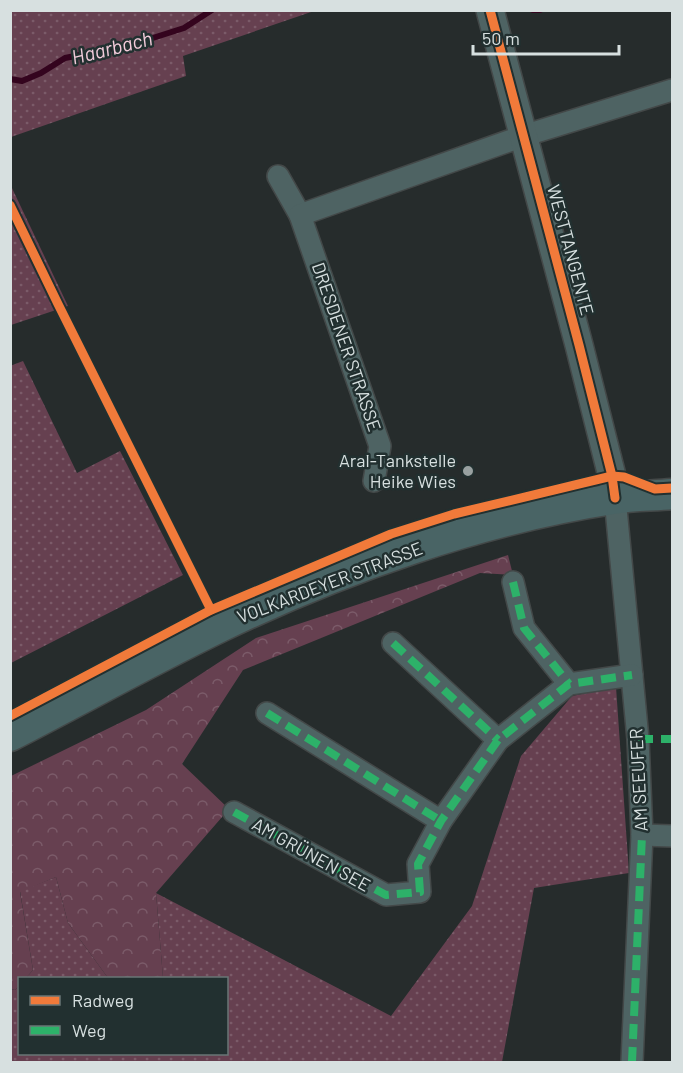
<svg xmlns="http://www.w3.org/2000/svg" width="683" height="1073" viewBox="0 0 683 1073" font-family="Barlow,sans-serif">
	<defs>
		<pattern id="green-dots" width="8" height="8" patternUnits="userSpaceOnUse" patternTransform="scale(1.5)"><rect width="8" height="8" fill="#664050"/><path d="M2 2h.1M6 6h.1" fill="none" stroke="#7b5b69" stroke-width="1.8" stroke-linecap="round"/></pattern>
		<pattern id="forest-crowns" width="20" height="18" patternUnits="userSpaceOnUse" patternTransform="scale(1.5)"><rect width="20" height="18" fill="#664050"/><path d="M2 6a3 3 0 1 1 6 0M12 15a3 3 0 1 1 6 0" fill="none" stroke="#7b5b69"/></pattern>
	</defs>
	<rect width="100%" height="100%" fill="#262c2c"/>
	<!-- green -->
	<g fill="url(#green-dots)">
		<polygon points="10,11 11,10 314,11 183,56 186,76 11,137"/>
		<polygon points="11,186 68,306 11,325 10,325"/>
		<polygon points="23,361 77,473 120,451 183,575 11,663 10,366"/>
		<polygon points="616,687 629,873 534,888 502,1062 11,1062 10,989 15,990 19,986 20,1054 226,1054 226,978 163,978 156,893 391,1016 472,906 521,756 572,696"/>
		<polygon points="56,877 68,923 108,978 26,978 33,970 20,891"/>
	</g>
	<!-- forest -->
	<polygon fill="url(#forest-crowns)" points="508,555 513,575 480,573 243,670 182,764 229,809 156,893 163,978 108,978 68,923 56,877 20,892 33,970 26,978 20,978 19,986 15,990 11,989 11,776 146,710 256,638"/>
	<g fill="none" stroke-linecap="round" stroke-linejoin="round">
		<!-- stream -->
		<g stroke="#34041e" stroke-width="6">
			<polyline points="533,10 540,10"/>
			<polyline points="10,79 22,81 41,73 65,58 134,44 184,28 212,10"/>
		</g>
		<!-- minor casing -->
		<g stroke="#434848" stroke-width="24">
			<g id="minor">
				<polyline points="278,176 300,215"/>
				<polyline points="374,481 380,446 300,215 523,136 672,90"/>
				<polyline points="615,498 638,739 642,835 632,1062"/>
				<polyline points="513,582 524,628 569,684"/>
				<polyline points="393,643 498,740"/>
				<polyline points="267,713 441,821"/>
				<polyline points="234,812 386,895 420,892 418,864 441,821 498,740 569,684 632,675"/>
				<polyline points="642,835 672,836"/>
			</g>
		</g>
		<!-- tertiary casing -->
		<g stroke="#434848" stroke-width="30">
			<polyline id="tertiary" points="490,10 579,345 612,476 615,498"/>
		</g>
		<!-- secondary casing -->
		<g stroke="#434848" stroke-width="33">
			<path id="secondary" d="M 10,736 C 80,700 150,661 220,627 C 340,569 482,519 613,499 C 633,495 653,496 672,494"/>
		</g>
		<!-- minor -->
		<use href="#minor" stroke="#4e6363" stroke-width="21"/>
		<!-- tertiary -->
		<use href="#tertiary" stroke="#4e6363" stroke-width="27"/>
		<!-- secondary -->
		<use href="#secondary" stroke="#496465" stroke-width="30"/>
		<!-- quiet -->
		<g stroke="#2db169" stroke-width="8" stroke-dasharray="15 8" stroke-linecap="butt">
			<polyline points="513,582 524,628 569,684"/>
			<polyline points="393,643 498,740"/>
			<polyline points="267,713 441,821"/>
			<polyline points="638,739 672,739"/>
			<polyline points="234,812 386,895 420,892 418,864 441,821 498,740 569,684 632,675"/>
			<polyline points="632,1062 642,835"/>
		</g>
		<!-- cycleway casing -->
		<g stroke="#223030" stroke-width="13">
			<g id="cycleway">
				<polyline points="490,10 579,345 612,476 615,498"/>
				<polyline points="10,205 58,304 211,610"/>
				<polyline points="10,716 211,610 391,534 454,514 612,476 624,477 655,489 672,488"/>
			</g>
		</g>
		<!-- cycleway -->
		<use href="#cycleway" stroke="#f17a3a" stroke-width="9"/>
	</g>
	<!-- markers -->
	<circle fill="#99a1a1" stroke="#223030" stroke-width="2" cx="468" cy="471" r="6"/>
	<g text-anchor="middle" stroke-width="5" stroke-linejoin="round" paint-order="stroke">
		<!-- street labels -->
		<g font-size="18" fill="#d7e0e0" stroke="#223030">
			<text transform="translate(570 250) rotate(75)" y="6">WESTTANGENTE</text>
			<text transform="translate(346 347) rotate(71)" y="6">DRESDENER STRASSE</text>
			<text transform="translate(330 583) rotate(-21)" y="6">VOLKARDEYER STRASSE</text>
			<text transform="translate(639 780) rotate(-93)" y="6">AM SEEUFER</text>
			<text transform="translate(311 855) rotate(29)" y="6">AM GRÜNEN SEE</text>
		</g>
		<!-- poi labels -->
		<g font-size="18" fill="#d7e0e0" stroke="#223030" text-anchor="end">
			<text x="456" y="467">Aral-Tankstelle<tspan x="456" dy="21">Heike Wies</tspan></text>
		</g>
		<!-- water labels -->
		<g font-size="20" font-style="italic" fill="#f3ccdb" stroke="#223030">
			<text transform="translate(112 48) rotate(-14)" y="7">Haarbach</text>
		</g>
	</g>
	<!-- border -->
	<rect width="683" height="1073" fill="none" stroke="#d7e0e0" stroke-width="24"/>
	<!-- legend -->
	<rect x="18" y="977" width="210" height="78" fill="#223030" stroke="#6a7676" stroke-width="1.5"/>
	<rect x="30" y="996" width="30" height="9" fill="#f17a3a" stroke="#6a7676" stroke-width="1.5"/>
	<text x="72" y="1007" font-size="18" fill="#d7e0e0">Radweg</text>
	<rect x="30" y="1026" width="30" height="9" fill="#2db169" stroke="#6a7676" stroke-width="1.5"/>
	<text x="72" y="1037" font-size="18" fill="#d7e0e0">Weg</text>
	<!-- scale -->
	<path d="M473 45v9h146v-9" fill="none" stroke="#d7e0e0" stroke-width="3"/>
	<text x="482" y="45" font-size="18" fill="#d7e0e0" stroke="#223030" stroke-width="4.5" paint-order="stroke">50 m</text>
</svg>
